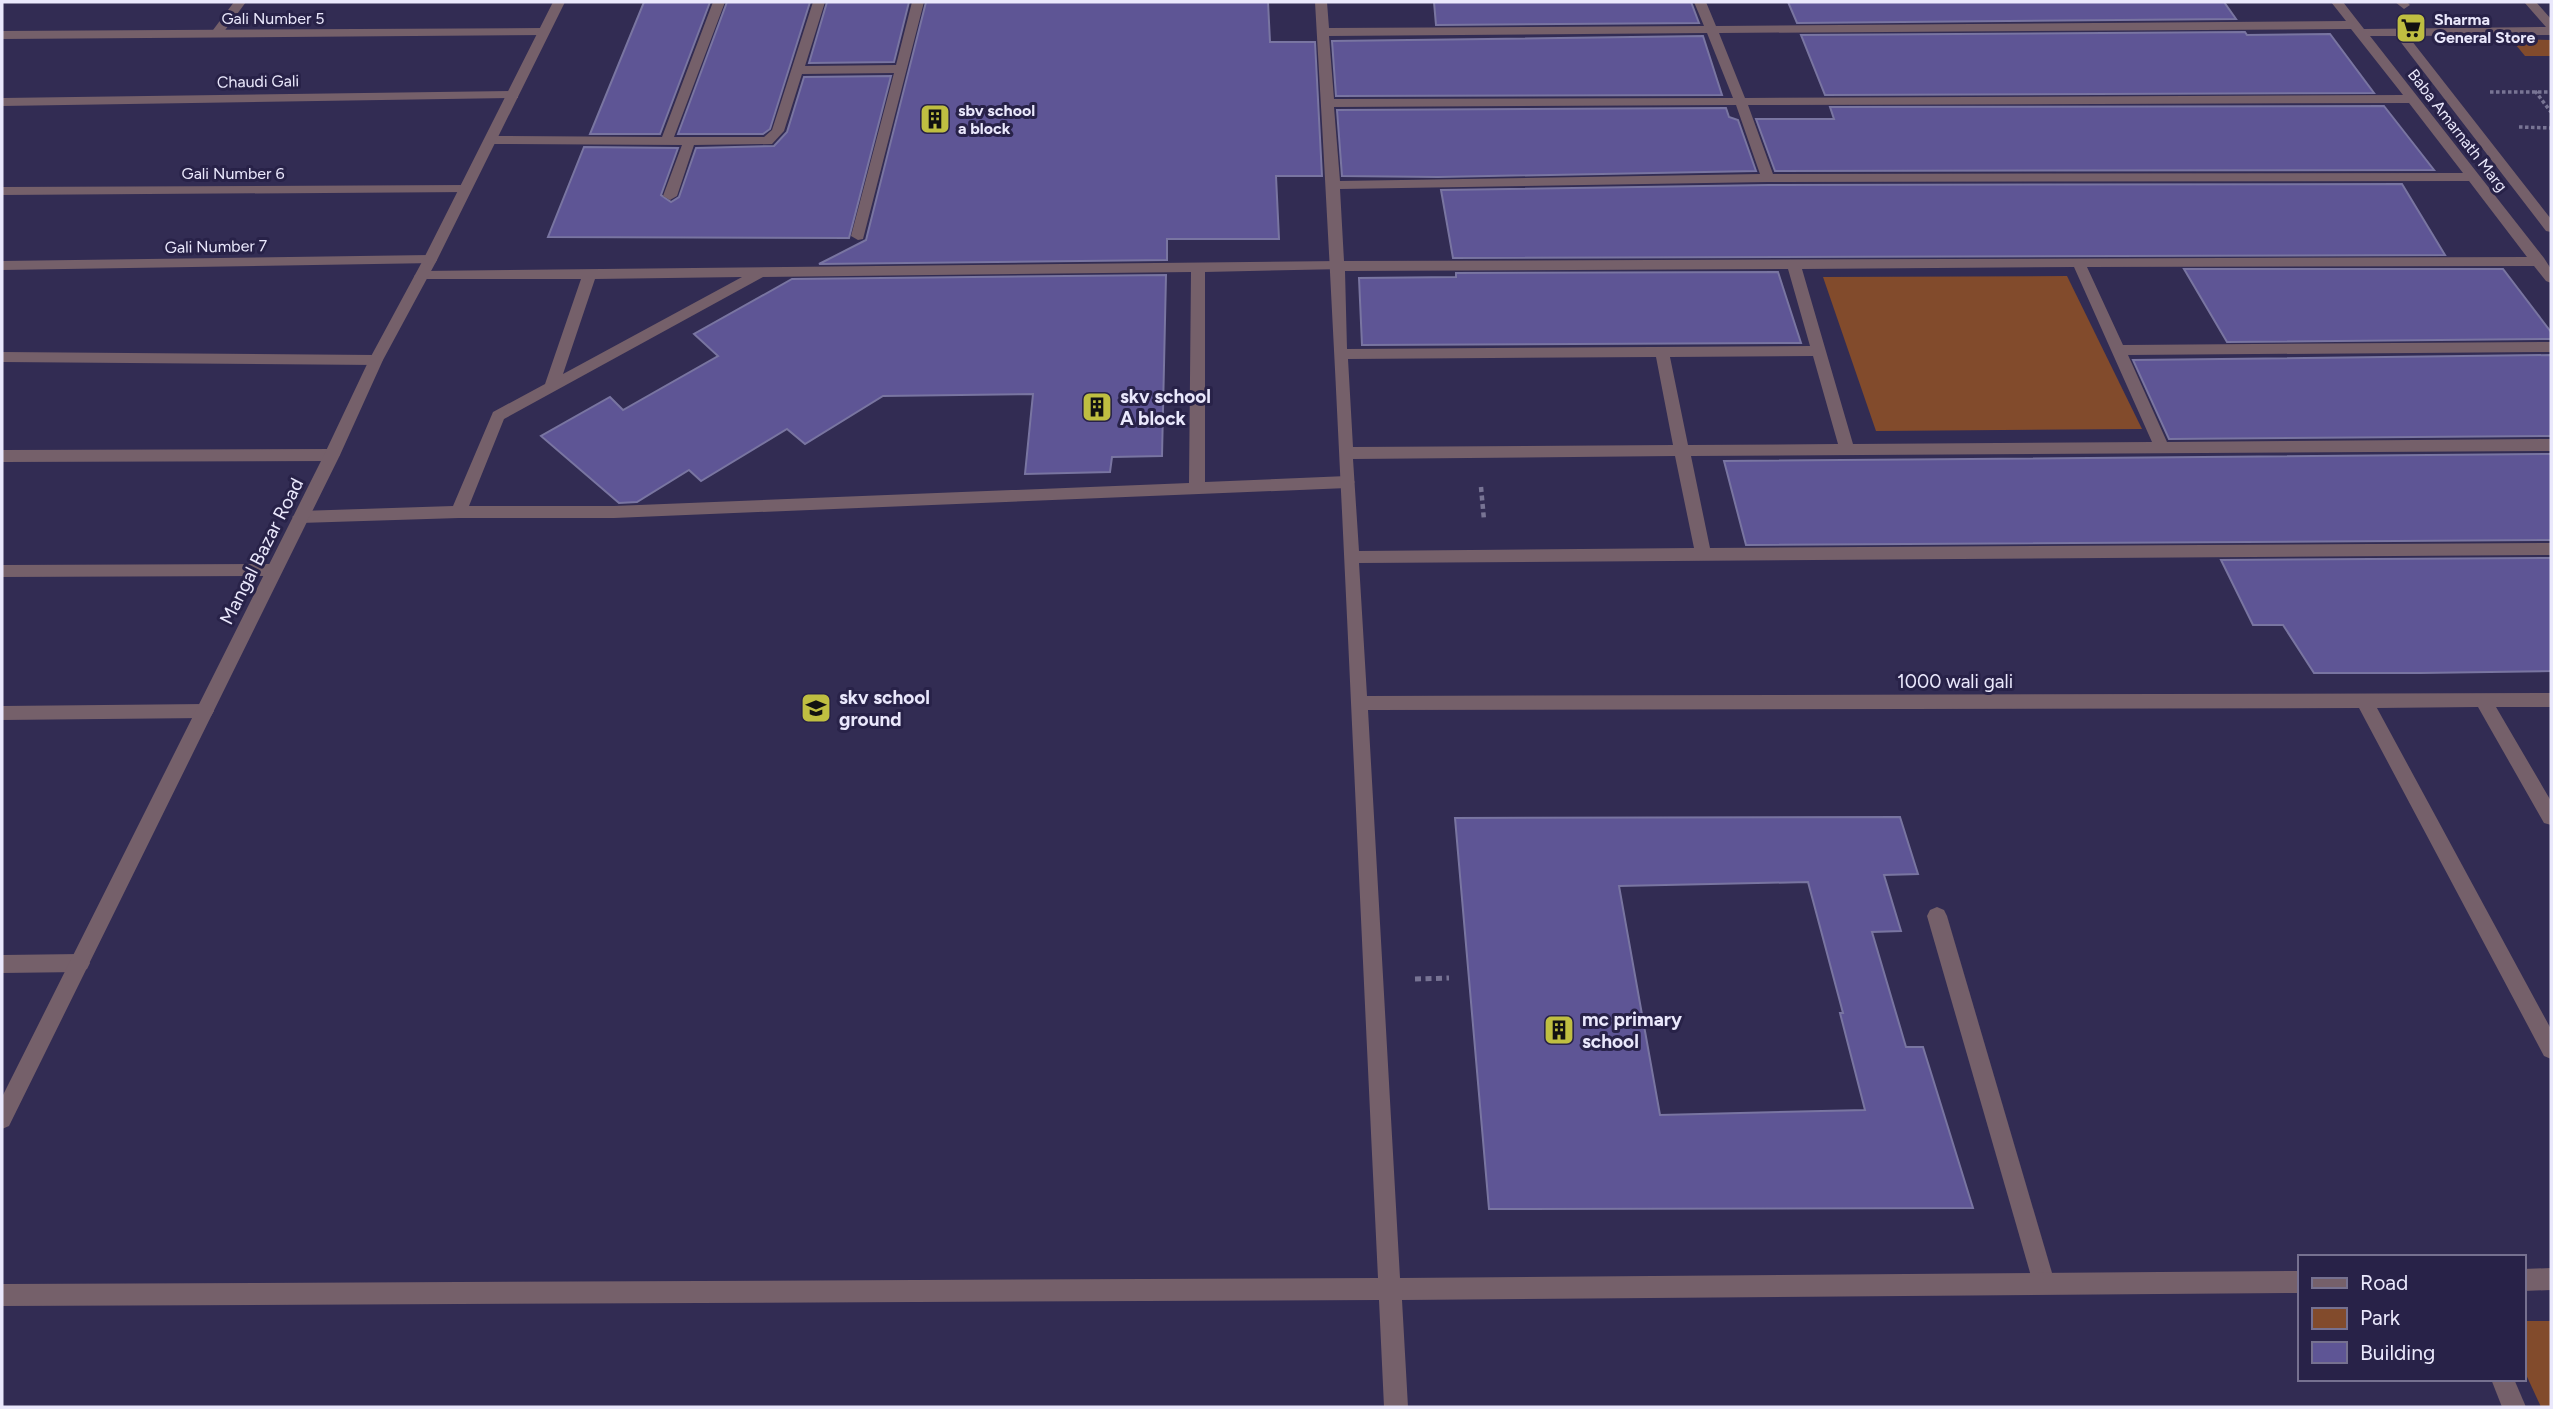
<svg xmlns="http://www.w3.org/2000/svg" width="2553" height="1409" viewBox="0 0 2553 1409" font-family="Figtree,sans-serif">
	<rect width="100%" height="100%" fill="#322c53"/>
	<!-- green -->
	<g fill="#824b2c">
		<polygon points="2511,39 2551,40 2551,56 2525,56"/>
		<polygon points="2067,276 2142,429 1876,431 1823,277"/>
		<polygon points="2523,1321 2551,1321 2551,1407 2541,1407 2523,1368"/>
	</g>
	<!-- building -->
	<g fill="#5e5595" stroke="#7975a1" stroke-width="2" fill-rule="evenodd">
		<polygon points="644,2 710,2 660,134 590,134"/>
		<polygon points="727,2 810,2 770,129 763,134 678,134"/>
		<polygon points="827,2 909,2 894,62 809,63"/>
		<polygon points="926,2 1268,2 1270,42 1315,42 1322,176 1276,176 1279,239 1167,239 1167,260 819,264 866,240"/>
		<polygon points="1434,2 1691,2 1699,23 1436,25"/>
		<polygon points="1788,2 2224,2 2236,19 1797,23"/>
		<polygon points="2245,32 2247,35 2330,34 2374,93 1825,95 1801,35"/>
		<polygon points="1703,36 1722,95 1336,96 1332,41"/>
		<polygon points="891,76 849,238 548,237 584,147 678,148 661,195 671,202 679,197 696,148 774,146 787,132 804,77"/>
		<polygon points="2384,106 2434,170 1775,171 1756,119 1834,119 1830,107"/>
		<polygon points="1726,108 1729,117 1738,120 1756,171 1438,177 1342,176 1337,110"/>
		<polygon points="2402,184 2445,255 1453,258 1441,190 1768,185"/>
		<polygon points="2184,269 2503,269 2551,332 2551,339 2227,342"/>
		<polygon points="1778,272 1801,343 1362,345 1359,278 1456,277 1456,273"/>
		<polygon points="1166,275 1162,456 1112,457 1110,472 1025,474 1033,394 883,396 805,444 787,429 701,481 689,470 637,502 619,503 541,436 610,397 623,410 718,356 694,334 792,279"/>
		<polygon points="2551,355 2551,436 2169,439 2133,360"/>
		<polygon points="2551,454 2551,540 1746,545 1724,461"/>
		<polygon points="2551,558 2551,671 2421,673 2314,673 2283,625 2253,625 2221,560"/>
		<path d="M 1900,817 L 1918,874 L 1884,875 L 1901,931 L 1872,932 L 1906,1047 L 1923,1047 L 1973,1208 L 1489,1209 L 1455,818 ZM 1808,882 L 1843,1013 L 1840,1013 L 1865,1110 L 1660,1115 L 1619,886 Z"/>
	</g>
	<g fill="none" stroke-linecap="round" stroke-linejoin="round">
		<!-- path-far2 -->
		<g stroke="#787494" stroke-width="3.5" stroke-dasharray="3.5 2.5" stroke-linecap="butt">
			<polyline points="2535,91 2551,112"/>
			<polyline points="2490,92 2551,92"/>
			<polyline points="2519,127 2551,128"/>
		</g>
		<!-- path-far1 -->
		<polyline stroke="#787494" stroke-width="4.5" stroke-dasharray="5 3.5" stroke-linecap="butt" points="1481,487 1484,520"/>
		<!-- path -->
		<polyline stroke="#787494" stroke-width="5" stroke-dasharray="6 4.5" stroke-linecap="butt" points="1415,979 1449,978"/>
		<!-- service -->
		<g fill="#75606a" fill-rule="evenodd">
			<polygon points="234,2 246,2 220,37 212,37 210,34"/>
			<polygon points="713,2 725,2 674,137 764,137 772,130 813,2 825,2 805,66 896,65 912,2 924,2 863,239 858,240 851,236 894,73 802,74 784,131 772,144 694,145 677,196 670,200 663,196 682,145 491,144 485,140 491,136 662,137"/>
			<path d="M 1339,261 L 1344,263 L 1344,269 L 1205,272 L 1205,482 L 1347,476 L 1355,482 L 1347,488 L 614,518 L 459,518 L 300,523 L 292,517 L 300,511 L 453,506 L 493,412 L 545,384 L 581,279 L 416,279 L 414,276 L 421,271 ZM 1191,272 L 1189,483 L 614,506 L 469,506 L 504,419 L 763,277 ZM 742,277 L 563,374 L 595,279 Z"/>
			<polygon points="1937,907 1944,910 1947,916 2055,1283 2052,1291 2044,1294 2036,1291 2033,1283 1927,916 1930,910"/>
			<polygon points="80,954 87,957 90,963 87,969 80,972 2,973 2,955"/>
		</g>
		<!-- minor -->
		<g fill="#75606a" fill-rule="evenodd">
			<path d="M 1315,2 L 1327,2 L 1329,28 L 1704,26 L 1694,2 L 1706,2 L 1716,26 L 2346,21 L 2331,2 L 2343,2 L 2364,29 L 2546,27 L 2524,2 L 2536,2 L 2551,19 L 2551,35 L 2408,36 L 2551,219 L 2551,232 L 2546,231 L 2396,36 L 2370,36 L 2544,258 L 2551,269 L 2551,283 L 2546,281 L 2534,266 L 2087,267 L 2123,345 L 2551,342 L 2551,352 L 2128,355 L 2167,442 L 2551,439 L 2551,451 L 1691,456 L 1710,548 L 2551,543 L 2551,555 L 1359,563 L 1367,696 L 2551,693 L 2551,707 L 2496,707 L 2551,801 L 2551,825 L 2544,823 L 2478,707 L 2377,708 L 2551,1029 L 2551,1059 L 2544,1056 L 2359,708 L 1368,710 L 1400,1278 L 2299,1271 L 2299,1293 L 1402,1300 L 1408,1407 L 1384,1407 L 1379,1300 L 2,1306 L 2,1284 L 1378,1278 C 1357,852 1340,423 1315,2 ZM 2351,29 L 2403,95 L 1745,98 L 1719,33 ZM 1707,33 L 1733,98 L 1334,99 L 1329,36 ZM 2409,103 L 2463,173 L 1773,174 L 1748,105 ZM 1736,105 L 1760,174 L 1340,181 L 1334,107 ZM 2469,181 L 2527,257 L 1344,261 L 1340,189 L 1768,182 ZM 2074,267 L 2152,442 L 1853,444 L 1802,269 ZM 1788,269 L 1810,346 L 1347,349 L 1345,271 ZM 1813,356 L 1838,444 L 1688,445 L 1670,357 ZM 1656,357 L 1673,445 L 1353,447 L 1348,359 ZM 1675,456 L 1694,548 L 1359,551 L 1353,459 Z"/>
			<polygon points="2395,2 2407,2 2410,5 2404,9"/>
			<polygon points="543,28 549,32 547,35 2,39 2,31"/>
			<polygon points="514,91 518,92 518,98 2,106 2,98"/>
			<polygon points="465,185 470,186 470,192 2,195 2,187"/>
			<polygon points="430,255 437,260 435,263 2,270 2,261"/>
			<polygon points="2,352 376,355 383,360 376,365 2,362"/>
			<polygon points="332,449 340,455 332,461 2,462 2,450"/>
			<polygon points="273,564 281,570 273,576 2,577 2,565"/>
			<polygon points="205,704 211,706 214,711 211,716 205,718 2,720 2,706"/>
			<polygon points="2551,1268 2551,1290 2523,1291 2523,1269"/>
			<polygon points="2491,1379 2514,1379 2526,1407 2502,1407"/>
		</g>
		<!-- tertiary -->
		<polygon fill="#75606a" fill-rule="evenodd" points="553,2 565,2 437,260 383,360 340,455 9,1126 2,1129 2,1097 324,455 369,360 423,260"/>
	</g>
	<!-- icons -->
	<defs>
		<g id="supermarket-square" transform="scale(1.575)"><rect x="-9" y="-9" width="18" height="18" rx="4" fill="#bfbe41" stroke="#282248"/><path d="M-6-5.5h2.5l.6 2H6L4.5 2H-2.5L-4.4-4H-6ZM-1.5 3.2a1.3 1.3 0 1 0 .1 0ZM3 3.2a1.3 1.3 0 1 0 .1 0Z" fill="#111"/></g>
		<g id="building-square" transform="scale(1.575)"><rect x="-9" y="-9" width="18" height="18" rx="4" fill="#bfbe41" stroke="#282248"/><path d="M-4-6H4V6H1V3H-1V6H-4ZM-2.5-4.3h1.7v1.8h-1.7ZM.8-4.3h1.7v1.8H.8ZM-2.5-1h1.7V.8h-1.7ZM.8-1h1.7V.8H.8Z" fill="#111"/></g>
		<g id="school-square" transform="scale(1.575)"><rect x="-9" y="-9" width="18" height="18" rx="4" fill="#bfbe41" stroke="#282248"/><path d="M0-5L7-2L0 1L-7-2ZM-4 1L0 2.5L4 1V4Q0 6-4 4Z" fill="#111"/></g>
	</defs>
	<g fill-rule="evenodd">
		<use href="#supermarket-square" x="2411" y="28"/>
		<use href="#building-square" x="935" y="119"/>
		<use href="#building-square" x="1097" y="407"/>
		<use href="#school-square" x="816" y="708"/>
		<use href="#building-square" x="1559" y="1030"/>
	</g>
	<g text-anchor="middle" stroke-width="6" stroke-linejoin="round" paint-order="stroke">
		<!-- far-street labels -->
		<g font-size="16" fill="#eae8fc" stroke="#282248">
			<text x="273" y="24">Gali Number 5</text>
			<text transform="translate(258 81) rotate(-1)" y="6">Chaudi Gali</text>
			<text transform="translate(2458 130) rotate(52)" y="6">Baba Amarnath Marg</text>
			<text x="233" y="179">Gali Number 6</text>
			<text transform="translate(216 246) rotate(-1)" y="6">Gali Number 7</text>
		</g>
		<!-- far-poi labels -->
		<g font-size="16" font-weight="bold" fill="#eae8fc" stroke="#282248" text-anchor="start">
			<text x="2434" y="25">Sharma<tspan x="2434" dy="18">General Store</tspan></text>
			<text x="958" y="116">sbv school<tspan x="958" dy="18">a block</tspan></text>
		</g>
		<!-- poi labels -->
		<g font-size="19" font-weight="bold" fill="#eae8fc" stroke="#282248" text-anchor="start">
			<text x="1120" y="403">skv school<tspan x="1120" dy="22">A block</tspan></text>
			<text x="839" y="704">skv school<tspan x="839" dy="22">ground</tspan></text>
			<text x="1582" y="1026">mc primary<tspan x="1582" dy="22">school</tspan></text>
		</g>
		<!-- street labels -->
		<g font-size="19" fill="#eae8fc" stroke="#282248">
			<text transform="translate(261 551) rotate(-63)" y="7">Mangal Bazar Road</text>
			<text x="1955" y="688">1000 wali gali</text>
		</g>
	</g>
	<!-- border -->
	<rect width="2553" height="1409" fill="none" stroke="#eae8fc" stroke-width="7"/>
	<!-- legend -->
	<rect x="2298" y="1255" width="228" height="126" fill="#282248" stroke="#767190" stroke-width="2"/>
	<rect x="2312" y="1278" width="35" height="10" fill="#75606a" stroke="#767190" stroke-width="2"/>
	<text x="2360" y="1290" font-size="21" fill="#eae8fc">Road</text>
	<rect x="2312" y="1308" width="35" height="21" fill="#824b2c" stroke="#767190" stroke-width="2"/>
	<text x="2360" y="1325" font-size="21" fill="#eae8fc">Park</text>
	<rect x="2312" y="1342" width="35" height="21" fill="#5e5595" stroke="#767190" stroke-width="2"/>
	<text x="2360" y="1360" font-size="21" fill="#eae8fc">Building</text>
</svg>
